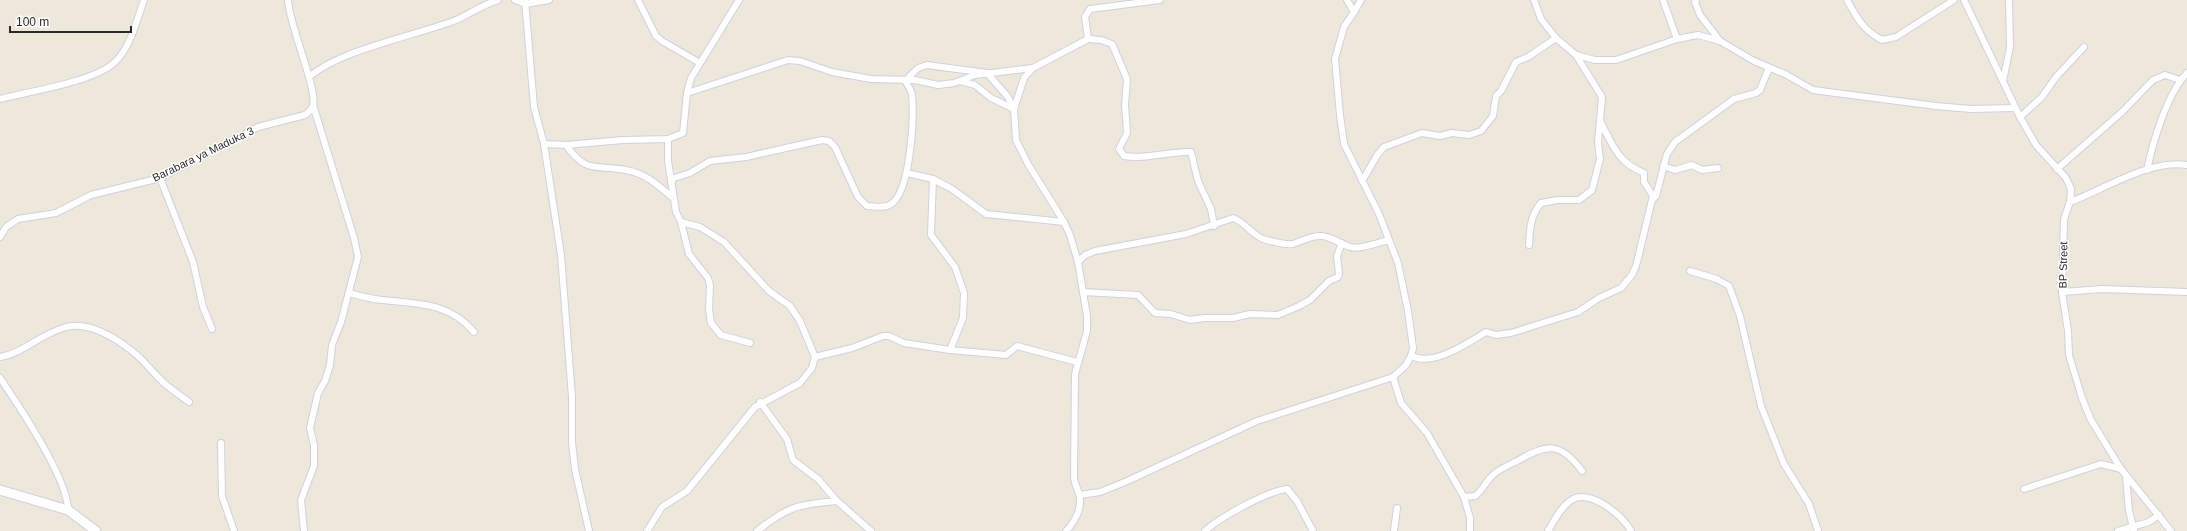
<svg xmlns="http://www.w3.org/2000/svg" width="2187" height="531" viewBox="0 0 2187 531" font-family="Helvetica,sans-serif">
	<rect width="100%" height="100%" fill="#ede8da"/>
	<g fill="none" stroke-linecap="round" stroke-linejoin="round">
		<!-- street casing -->
		<g stroke="#cfd0e4" stroke-width="8">
			<g id="street">
				<polyline points="515,0 526,4 549,0"/>
				<polyline points="525,0 534,107 544,144 561,255 572,397 572,442 575,469 589,531"/>
				<polyline points="638,0 656,36 662,41 700,63"/>
				<polyline points="1534,0 1541,19 1556,38 1576,55 1595,60 1616,60 1677,39 1698,35 1720,41 1754,61 1785,74 1813,90 1936,106 1971,109 2015,108"/>
				<polyline points="1663,0 1677,39"/>
				<polyline points="1696,0 1695,2 1700,15 1720,41"/>
				<path d="M 1847,0 C 1857,18 1863,30 1882,40 L 1896,37 L 1954,0"/>
				<polyline points="1964,0 2020,117 2036,145 2066,178 2071,189 2070,202 2064,219 2062,292 2068,331 2069,355 2082,398 2091,420 2121,469 2171,531"/>
				<polyline points="1354,12 1361,0"/>
				<path d="M 1088,39 L 1101,40 L 1112,44 L 1127,79 L 1125,105 L 1127,133 L 1119,149 L 1124,156 C 1146,160 1168,151 1191,152 L 1198,181 L 1211,209 L 1214,226"/>
				<path d="M 309,77 C 339,51 411,36 451,22 C 467,16 481,5 498,0"/>
				<polyline points="960,81 975,85 991,98 1014,109 1024,78 1033,68"/>
				<polyline points="2003,81 2010,47 2009,0"/>
				<polyline points="687,93 788,60 800,61 832,72 871,79 915,80 938,85 954,83 975,75 1033,68 1088,39 1085,17 1090,9 1160,0"/>
				<path d="M 0,99 C 30,91 96,82 116,61 C 131,46 137,19 144,0"/>
				<polyline points="2020,117 2042,97 2056,77 2084,47"/>
				<polyline points="668,139 668,161 676,212 681,222 689,254 708,278 710,285 709,309 711,323 721,335 750,343"/>
				<polyline points="544,144 566,145 623,140 668,139 683,133 687,93 691,78 739,0"/>
				<path d="M 566,145 C 587,175 596,164 626,170 C 645,173 659,186 673,198"/>
				<polyline points="1663,166 1675,170 1692,165 1702,170 1718,168"/>
				<polyline points="2057,169 2122,112 2153,80 2165,75 2180,80"/>
				<path d="M 2147,170 C 2153,142 2167,93 2187,73"/>
				<polyline points="907,173 933,179 952,189 986,214 1064,222"/>
				<polyline points="160,178 193,262 203,307 212,329"/>
				<polyline points="933,179 931,235 955,267 964,293 963,318 950,350"/>
				<polyline points="1362,181 1378,154 1384,147 1422,133 1440,136 1452,133 1469,135 1481,131 1493,116 1496,96 1501,91 1516,62 1528,57 1556,38"/>
				<path d="M 671,182 L 674,178 L 690,173 L 710,161 L 746,157 L 822,140 L 829,141 L 835,147 L 858,197 L 867,206 C 875,206 884,209 891,204 C 911,191 914,117 912,95 C 911,90 908,85 905,81 L 918,68 L 927,65 L 987,73 L 1008,97 L 1014,109 L 1016,140 L 1028,164 L 1064,222 L 1070,235 L 1078,262 L 1087,316 L 1087,331 L 1075,374 L 1074,476 C 1074,483 1077,487 1079,494 C 1083,507 1075,522 1066,531"/>
				<polyline points="1653,199 1656,196 1667,154 1675,142 1734,99 1756,93 1760,90 1769,68"/>
				<path d="M 2070,202 C 2105,189 2150,159 2187,165"/>
				<path d="M 0,237 L 6,227 L 18,219 L 56,213 L 91,195 L 160,178 L 258,127 L 305,115 C 308,113 311,110 313,106 C 318,90 289,25 288,0"/>
				<path d="M 1529,245 C 1530,229 1530,216 1541,203 L 1558,200 L 1579,200 L 1592,190 L 1600,159 L 1598,143 L 1602,97 L 1576,55"/>
				<path d="M 1078,262 L 1085,255 L 1095,251 L 1186,234 L 1233,218 C 1245,222 1251,234 1263,239 C 1270,241 1286,245 1293,244 C 1303,241 1311,235 1322,236 C 1333,237 1340,244 1350,247 C 1359,250 1379,242 1389,240"/>
				<polyline points="1690,271 1717,279 1729,286 1740,316 1761,406 1784,464 1809,504 1818,531"/>
				<polyline points="1083,292 1138,295 1155,313 1171,314 1190,320 1204,318 1233,318 1250,314 1278,315 1299,306 1310,300 1329,281 1338,277 1339,274 1337,256 1342,243"/>
				<polyline points="2062,292 2102,289 2187,292"/>
				<path d="M 349,293 C 360,296 371,299 382,300 C 417,304 449,302 474,332"/>
				<path d="M 1411,356 C 1433,367 1468,343 1486,332 L 1496,335 L 1511,333 L 1578,312 L 1599,298 L 1621,288 L 1632,275 L 1636,266 L 1653,196 L 1644,182 L 1644,173 C 1617,162 1613,145 1600,121"/>
				<path d="M 0,357 C 21,354 40,335 63,328 C 86,320 114,337 132,351 C 144,360 153,373 164,383 C 172,390 181,396 189,402"/>
				<polyline points="815,357 852,348 883,336 889,336 904,343 950,350 1006,355 1017,346 1077,362"/>
				<polyline points="1393,377 1401,403 1427,433 1464,497 1470,518 1470,531"/>
				<path d="M 0,378 C 19,406 68,479 68,510"/>
				<polyline points="760,402 787,439 793,460 818,479 837,501 871,531"/>
				<polyline points="221,443 222,496 234,531"/>
				<polyline points="2126,477 2129,511 2134,531"/>
				<polyline points="2024,489 2101,464 2121,469"/>
				<polyline points="1080,495 1100,492 1125,482 1257,421 1393,377 1406,365 1411,356 1413,348 1408,311 1398,263 1379,214 1344,144 1340,115 1335,59 1344,27 1354,12 1347,0"/>
				<path d="M 1464,497 L 1475,496 C 1483,490 1486,481 1493,475 C 1499,469 1509,465 1517,461 C 1547,444 1560,441 1582,471"/>
				<polyline points="304,531 301,500 314,466 314,445 310,428 318,393 325,381 330,365 332,345 341,322 358,257 354,238 313,105"/>
				<polyline points="647,531 662,507 687,491 755,407 800,383 812,368 815,357 800,321 790,306 769,291 724,242 700,227 681,222"/>
				<path d="M 757,531 C 787,507 798,504 837,501"/>
				<path d="M 1205,531 C 1220,517 1268,491 1287,489 L 1297,501 L 1313,531"/>
				<polyline points="1394,531 1397,508"/>
				<path d="M 1548,531 C 1554,521 1560,508 1570,501 C 1588,487 1623,515 1631,531"/>
				<polyline points="2118,531 2149,522 2159,515"/>
			</g>
		</g>
		<!-- secondary casing -->
		<g stroke="#cfd0e4" stroke-width="11">
			<polyline id="secondary" points="0,490 68,510 96,531"/>
		</g>
		<!-- street -->
		<use href="#street" stroke="#fff" stroke-width="6"/>
		<!-- secondary -->
		<use href="#secondary" stroke="#fff" stroke-width="9"/>
	</g>
	<g text-anchor="middle" stroke-width="3" stroke-linejoin="round" paint-order="stroke">
		<!-- street labels -->
		<g font-size="11" fill="#2a2a2a" stroke="#fff">
			<text transform="translate(203 154) rotate(-26)" y="4">Barabara ya Maduka 3</text>
			<text transform="translate(2063 265) rotate(-89)" y="4">BP Street</text>
		</g>
	</g>
	<!-- scale -->
	<path d="M10 26v6h121v-6" fill="none" stroke="#2a2a2a" stroke-width="2"/>
	<text x="16" y="26" font-size="12" fill="#2a2a2a" stroke="#ffffff" stroke-width="3" paint-order="stroke">100 m</text>
</svg>
